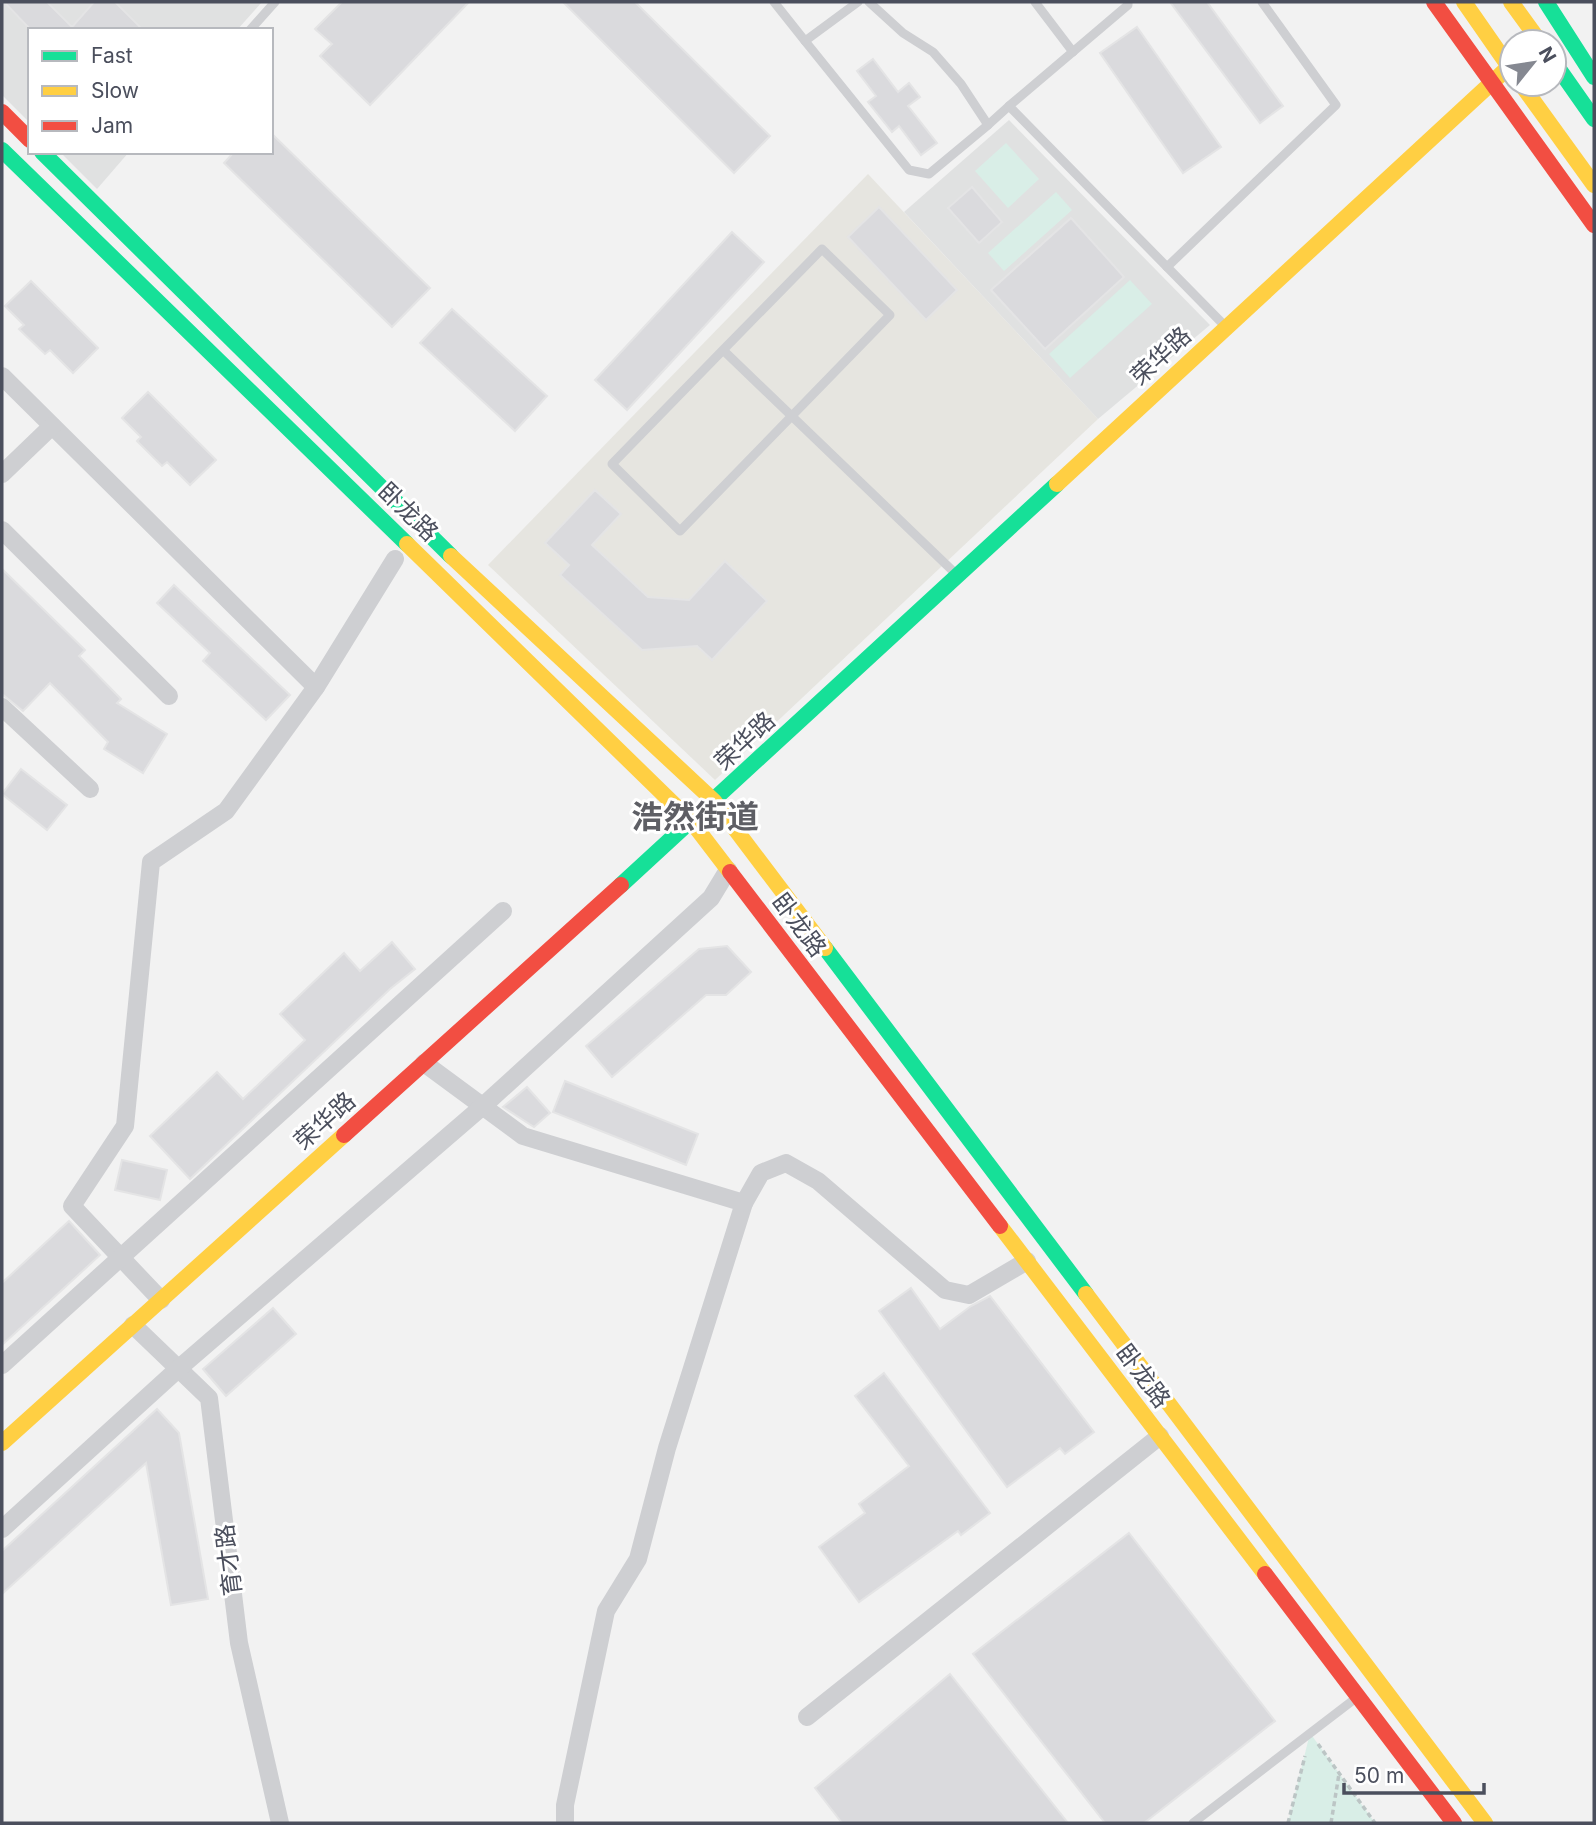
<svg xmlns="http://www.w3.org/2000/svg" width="1596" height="1825" viewBox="0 0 1596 1825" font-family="Inter,'Noto Sans SC',sans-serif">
	<rect width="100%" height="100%" fill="#f2f2f2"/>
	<!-- commercial -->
	<polygon fill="#e6e5e0" points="868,174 1098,419 715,780 488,565"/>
	<!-- education -->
	<g fill="#e0e1e1">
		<polygon points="2,2 262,2 237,30 30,30 30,123 2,95"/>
		<polygon points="1009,120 1210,325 1098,419 904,212"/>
		<polygon points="60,152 129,152 97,189"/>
	</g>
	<!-- grass -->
	<g fill="#d9eee7">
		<polygon points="1006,143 1039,179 1008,208 975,171"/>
		<polygon points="1056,192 1072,210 1004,271 988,253"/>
		<polygon points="1130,280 1152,304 1070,378 1049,354"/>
		<polygon points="1310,1733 1375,1823 1288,1823"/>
	</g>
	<!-- building -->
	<g fill="#dadadd" stroke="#e4e4e5" stroke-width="2">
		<polygon points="4,2 47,2 72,27 94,2 115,2 143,30 31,30"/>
		<polygon points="342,2 469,2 370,105 320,56 332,44 315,29"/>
		<polygon points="563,2 635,2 770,136 734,173"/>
		<polygon points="1170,2 1207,2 1283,106 1260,123"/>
		<polygon points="1137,27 1221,147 1183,173 1100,53"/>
		<polygon points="873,59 898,92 909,83 920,97 908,106 937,143 921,155 899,126 892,132 868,102 876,96 857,71"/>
		<polygon points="271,133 430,288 392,327 224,163 234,152 271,152"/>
		<polygon points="972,187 1002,222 979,243 948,208"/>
		<polygon points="879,207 957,290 926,320 848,237"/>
		<polygon points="1071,218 1124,277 1045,349 991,290"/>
		<polygon points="732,232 764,262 627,410 595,380"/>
		<polygon points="31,281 98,348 73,373 50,350 45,354 19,329 24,325 5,306"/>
		<polygon points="452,309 547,396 515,431 420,343"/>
		<polygon points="148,392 216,460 190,485 167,462 162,466 137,441 141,437 122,418"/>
		<polygon points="595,490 621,514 592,545 648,597 689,600 725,561 767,601 712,660 697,646 642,650 560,575 569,565 545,543"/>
		<polygon points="2,569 85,650 79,656 121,699 117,703 167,734 143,773 104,749 108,742 50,683 23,711 2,694"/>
		<polygon points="174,585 290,695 266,720 203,661 210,653 157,603"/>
		<polygon points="21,769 67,805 47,830 2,794"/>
		<polygon points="392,942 415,969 390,989 190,1179 150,1136 217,1072 243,1099 305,1040 280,1014 344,953 360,971"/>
		<polygon points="727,946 751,972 726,995 706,995 612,1077 586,1046 699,949"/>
		<polygon points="565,1081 698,1134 686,1165 553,1112"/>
		<polygon points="527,1087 550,1113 534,1127 503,1107"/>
		<polygon points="122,1160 167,1170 160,1200 115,1190"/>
		<polygon points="69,1221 100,1255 2,1345 2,1283"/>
		<polygon points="911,1288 940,1329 971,1306 990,1296 1094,1432 1065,1454 1060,1448 1007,1487 879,1311"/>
		<polygon points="273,1308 296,1334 226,1396 203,1369"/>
		<polygon points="884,1373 990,1513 961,1535 958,1531 859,1602 819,1547 865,1513 859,1504 909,1466 855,1396"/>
		<polygon points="157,1409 179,1433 208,1599 171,1605 146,1463 2,1594 2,1551"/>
		<polygon points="1129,1533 1275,1721 1144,1823 1105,1823 973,1654"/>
		<polygon points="950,1674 1068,1823 842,1823 815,1788"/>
	</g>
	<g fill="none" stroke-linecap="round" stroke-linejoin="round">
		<!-- path -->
		<g stroke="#bcc5c5" stroke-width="3.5" stroke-dasharray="5 3.5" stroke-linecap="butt">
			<polyline points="1318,1744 1375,1823"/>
			<polyline points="1288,1823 1305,1756"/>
			<polyline points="1331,1823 1339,1774"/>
		</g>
		<!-- lane -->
		<g stroke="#cecfd2" stroke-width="9">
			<polyline points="774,2 805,41 858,2"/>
			<polyline points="869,2 903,33 933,52 961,84 988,125 1009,106"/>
			<polyline points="1035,2 1073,52"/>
			<polyline points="1128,2 1128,5 1009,106 1225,326"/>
			<polyline points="250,30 275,2"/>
			<polyline points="805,41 909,170 929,174 988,125"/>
			<polyline points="1167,267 1336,105 1262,2"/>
			<polyline points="723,350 822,249 890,315 680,531 612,464 723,350 956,574"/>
			<polyline points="1193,1823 1356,1698"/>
		</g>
		<!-- street -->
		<g stroke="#cecfd2" stroke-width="18">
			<polyline points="2,376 316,687"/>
			<polyline points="2,474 52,426"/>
			<polyline points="2,530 169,696"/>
			<polyline points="2,707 90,789"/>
			<polyline points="424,1063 523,1136 744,1203 667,1448 638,1559 606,1611 565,1805 565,1823"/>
			<polyline points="744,1203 761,1173 786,1163 818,1181 945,1290 969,1295 1027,1261"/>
			<polyline points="161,1300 72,1206 125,1126 151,862 226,811 316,687 395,559"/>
			<polyline points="133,1325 209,1398 239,1643 280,1823"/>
			<polyline points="2,1365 503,911"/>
			<polyline points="2,1529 178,1369 483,1106 711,898 728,870"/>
			<polyline points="807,1717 1160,1436"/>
		</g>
		<!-- fast -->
		<g stroke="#16e098" stroke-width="16">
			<polyline points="1546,2 1594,77"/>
			<polyline points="1554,62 1594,119"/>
			<polyline points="2,150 407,544"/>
			<polyline points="42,152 451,556"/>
			<polyline points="621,885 1057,484"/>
			<polyline points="825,948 1086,1294"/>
		</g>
		<!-- slow -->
		<g stroke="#ffcf43" stroke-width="16">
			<polyline points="1464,2 1512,71"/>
			<polyline points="1511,2 1540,42"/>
			<polyline points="1521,84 1594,185"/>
			<polyline points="1057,484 1512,64"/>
			<polyline points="407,544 691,821 730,872"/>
			<polyline points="451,556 714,801 825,948"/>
			<polyline points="1000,1226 1265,1574"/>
			<polyline points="1086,1294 1485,1823"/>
			<polyline points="2,1443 344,1135"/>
		</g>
		<!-- jam -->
		<g stroke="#f24e42" stroke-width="16">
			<polyline points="1434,2 1594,225"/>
			<polyline points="2,112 30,140"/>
			<polyline points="730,872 1000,1226"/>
			<polyline points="344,1135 621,885"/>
			<polyline points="1265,1574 1454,1823"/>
		</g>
	</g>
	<g text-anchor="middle" stroke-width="6" stroke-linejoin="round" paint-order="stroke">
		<!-- street labels -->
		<g font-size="24" fill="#4b4f5d" stroke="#fff">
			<text transform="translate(1161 356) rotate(-43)" y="8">荣华路</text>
			<text transform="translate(408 512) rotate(44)" y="8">卧龙路</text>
			<text transform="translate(745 741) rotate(-43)" y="8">荣华路</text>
			<text transform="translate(799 925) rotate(53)" y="8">卧龙路</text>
			<text transform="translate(325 1121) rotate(-42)" y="8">荣华路</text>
			<text transform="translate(1143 1376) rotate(53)" y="8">卧龙路</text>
			<text transform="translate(229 1560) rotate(-97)" y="8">育才路</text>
		</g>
		<!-- district labels -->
		<g font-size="32" font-weight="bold" fill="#5e5f65" stroke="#fff">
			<text x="695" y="828">浩然街道</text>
		</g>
	</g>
	<!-- border -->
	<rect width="1596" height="1825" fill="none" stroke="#4b4f5d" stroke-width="7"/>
	<!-- legend -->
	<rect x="28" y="28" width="245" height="126" fill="#ffffff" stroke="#b7b9be" stroke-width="2"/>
	<rect x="42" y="51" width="35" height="10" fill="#16e098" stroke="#b7b9be" stroke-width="2"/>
	<text x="91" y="63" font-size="21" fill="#4b4f5d">Fast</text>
	<rect x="42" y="86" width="35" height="10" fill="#ffcf43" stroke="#b7b9be" stroke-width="2"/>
	<text x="91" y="98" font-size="21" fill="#4b4f5d">Slow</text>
	<rect x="42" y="121" width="35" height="10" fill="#f24e42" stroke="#b7b9be" stroke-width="2"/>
	<text x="91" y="133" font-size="21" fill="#4b4f5d">Jam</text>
	<!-- north arrow -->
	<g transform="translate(1533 63) rotate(60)"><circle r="33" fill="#ffffff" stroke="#b7b9be" stroke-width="2"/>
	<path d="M0-5L12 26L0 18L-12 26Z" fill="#858891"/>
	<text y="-10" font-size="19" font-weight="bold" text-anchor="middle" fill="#4b4f5d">N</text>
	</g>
	<!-- scale -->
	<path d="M1344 1783v10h140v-10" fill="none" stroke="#4b4f5d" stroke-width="3.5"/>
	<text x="1354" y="1783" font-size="21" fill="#4b4f5d" stroke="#ffffff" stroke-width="5" paint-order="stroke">50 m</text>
</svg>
